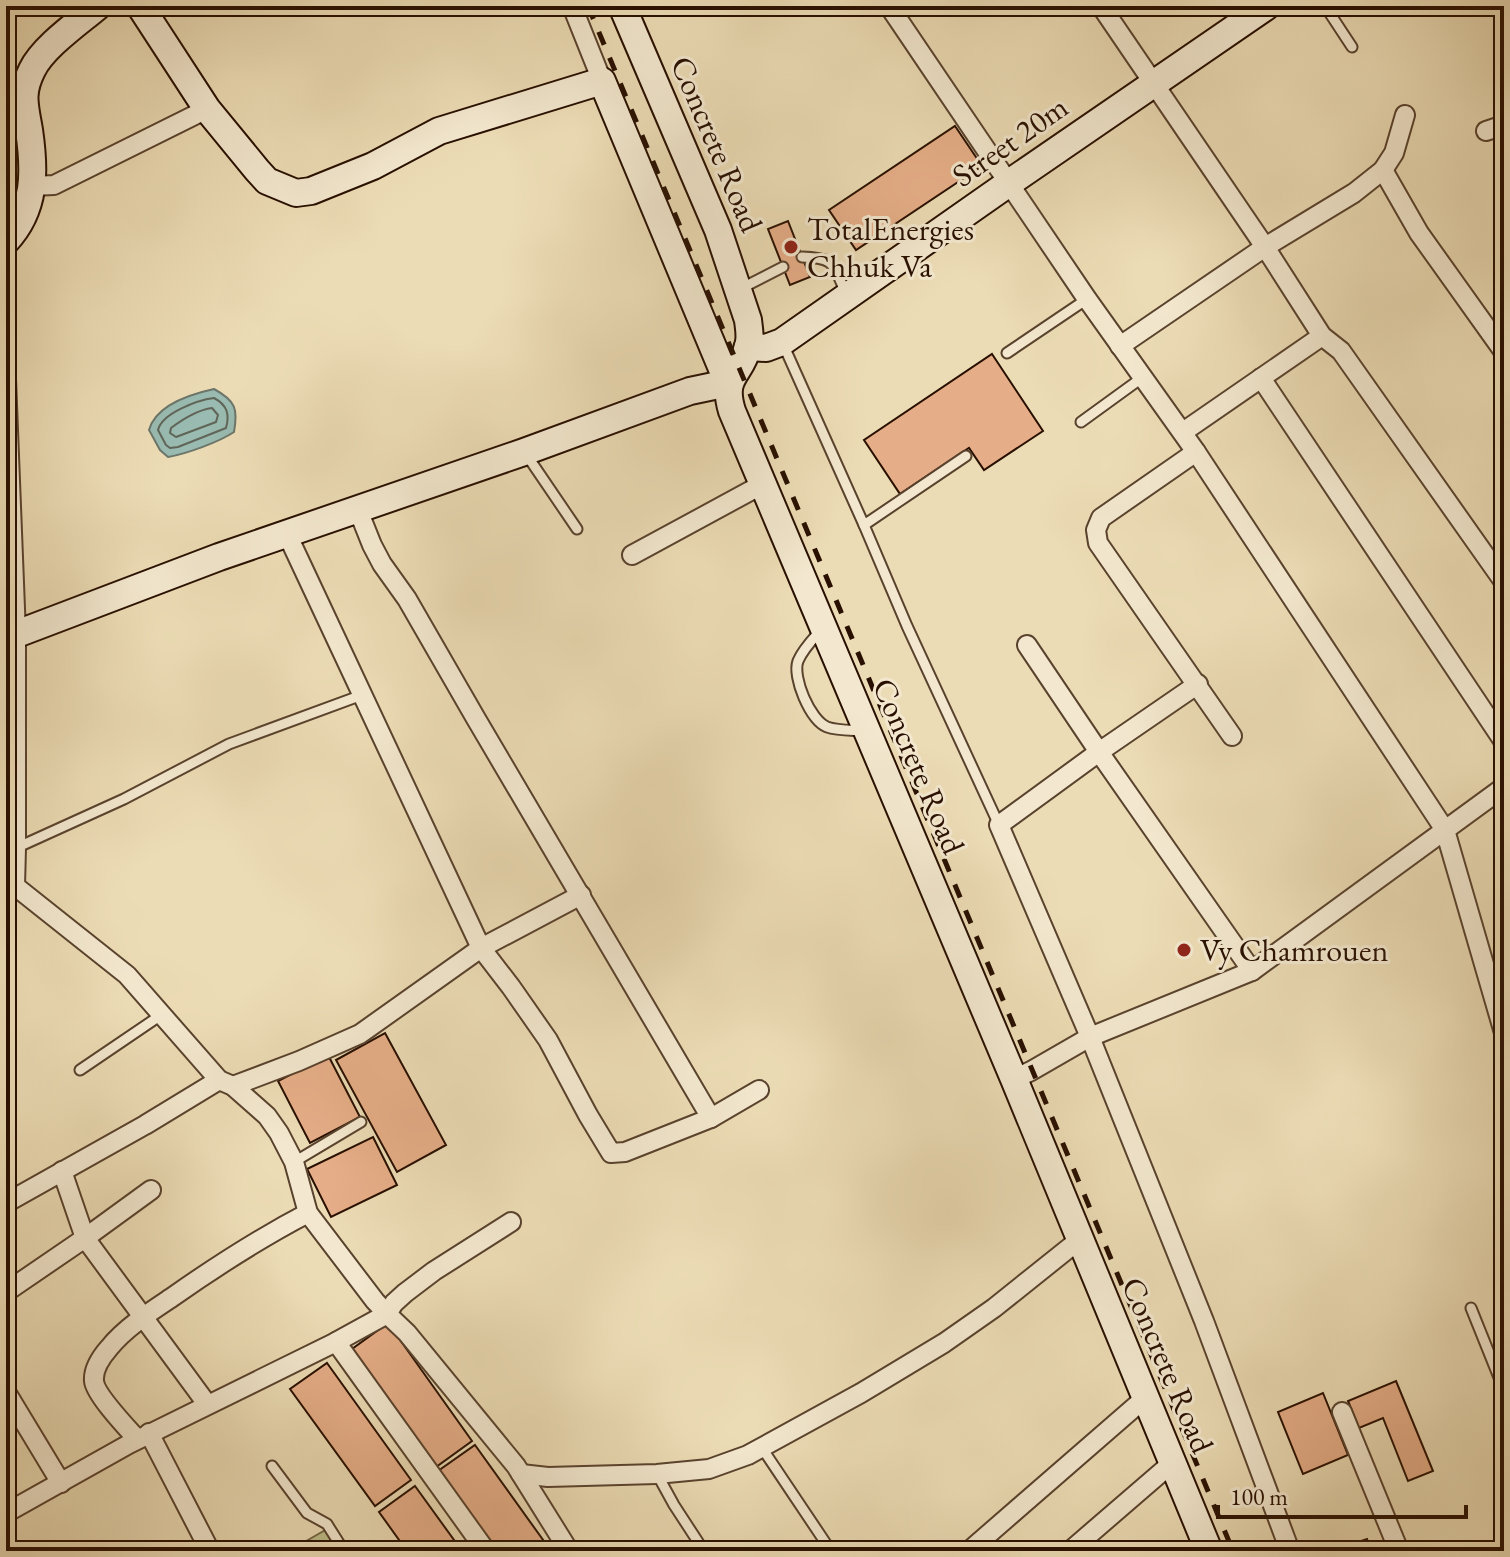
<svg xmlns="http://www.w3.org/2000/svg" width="1510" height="1557" viewBox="0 0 1510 1557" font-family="'EB Garamond',serif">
	<rect width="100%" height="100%" fill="#ecdcb5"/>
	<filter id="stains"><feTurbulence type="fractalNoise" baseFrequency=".0025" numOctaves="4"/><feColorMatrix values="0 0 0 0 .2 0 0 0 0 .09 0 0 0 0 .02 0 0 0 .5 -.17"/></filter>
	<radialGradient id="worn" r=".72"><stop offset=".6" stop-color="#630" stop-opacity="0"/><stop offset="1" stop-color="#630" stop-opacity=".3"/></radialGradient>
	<!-- green -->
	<polygon fill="#bdbf8a" stroke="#726745" stroke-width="2" points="327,1529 340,1551 289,1551"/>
	<!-- water -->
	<path fill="#99bbb1" stroke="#6c766a" stroke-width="2" d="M 214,389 C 236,401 238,409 234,432 C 219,442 186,454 168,457 L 160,450 L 149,430 C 156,405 191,394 214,389 Z"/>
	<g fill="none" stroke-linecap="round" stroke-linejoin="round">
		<!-- shore -->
		<g stroke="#606558" stroke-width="2">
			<path d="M 214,398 C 227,405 230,414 226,428 L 178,447 L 170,448 L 166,445 L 158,430 C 162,413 198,400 214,398 Z"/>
			<path d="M 212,408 L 218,415 L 216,422 L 176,437 L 170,433 L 171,428 C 183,419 197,410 212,408 Z"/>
		</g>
	</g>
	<!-- building -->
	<g fill="#e6ae88" stroke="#280f00" stroke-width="2">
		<polygon points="955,126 982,166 856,250 829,210"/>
		<polygon points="788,221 810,277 790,285 768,229"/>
		<polygon points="992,354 1043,431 984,470 969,448 900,494 864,440"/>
		<polygon points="385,1033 446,1145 397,1172 336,1060"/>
		<polygon points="328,1055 360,1117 310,1143 278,1081"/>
		<polygon points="373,1137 397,1185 331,1217 307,1169"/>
		<polygon points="388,1323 472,1441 436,1467 352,1349"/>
		<polygon points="327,1363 411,1480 375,1506 290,1389"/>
		<polygon points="1396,1381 1433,1471 1408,1481 1383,1418 1359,1428 1348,1401"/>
		<polygon points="1323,1393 1348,1455 1303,1474 1278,1412"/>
		<polygon points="475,1445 551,1551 496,1551 438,1471"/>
		<polygon points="415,1486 462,1551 407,1551 379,1512"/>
		<polygon points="1367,1539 1371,1551 1338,1551 1337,1549"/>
	</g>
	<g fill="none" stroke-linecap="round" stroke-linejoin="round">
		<!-- lane casing -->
		<g stroke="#59422d" stroke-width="13">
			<g id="lane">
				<polyline points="1325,6 1352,47"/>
				<path d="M 802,257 C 837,258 832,264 846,293"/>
				<polyline points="740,289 783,267"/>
				<polyline points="783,344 864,525 966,456"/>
				<polyline points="1007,353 1087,299"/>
				<polyline points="1081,422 1143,377"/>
				<polyline points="526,454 577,529"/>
				<polyline points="864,525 907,626 999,825"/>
				<path d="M 821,630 C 813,639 803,649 798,661 C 792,677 810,720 827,727 C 838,731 853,730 865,731"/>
				<polyline points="16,848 124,799 229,744 362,695"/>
				<polyline points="80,1070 161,1015"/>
				<polyline points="294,1162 361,1122"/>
				<polyline points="1471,1308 1504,1390"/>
				<polyline points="6,1425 20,1415"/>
				<polyline points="762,1448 831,1551"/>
				<polyline points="272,1466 307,1513 327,1524 344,1551"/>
				<polyline points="657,1474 674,1505 704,1551"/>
			</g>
		</g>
		<!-- street casing -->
		<g stroke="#59422d" stroke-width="22">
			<g id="street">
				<polyline points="572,6 602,81"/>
				<polyline points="889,6 1087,299 1196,452 1445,830 1504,1033"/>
				<polyline points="1101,6 1265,247 1322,336 1341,351 1504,582"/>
				<polyline points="1486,131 1504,125"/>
				<polyline points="1383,170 1419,233 1504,352"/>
				<polyline points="32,186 54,185 207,109"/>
				<polyline points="1120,346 1265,247 1354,193 1383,170 1394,153 1405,115"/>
				<polyline points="1261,378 1504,742"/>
				<polyline points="6,379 16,634 16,848 15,886"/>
				<polyline points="1183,432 1322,336"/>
				<polyline points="1196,452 1101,518 1096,530 1098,543 1232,736"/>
				<polyline points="358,510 372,545 382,564 407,599 475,717 711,1118"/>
				<polyline points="287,534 481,948 511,987 548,1040 588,1115 611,1153 625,1152 711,1118 759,1090"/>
				<polyline points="632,555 763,484"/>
				<polyline points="1027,645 1099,752 1252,971"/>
				<polyline points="1198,684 1099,752 999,825 1090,1037 1204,1321 1290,1551"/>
				<polyline points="6,885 15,886 127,975 219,1080 233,1086 267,1116 279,1133 294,1162 308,1213 375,1301 387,1314 407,1333 516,1466 569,1551"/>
				<polyline points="1014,1079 1031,1071 1090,1037 1252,971 1504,787"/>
				<polyline points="233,1086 299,1061 360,1034 481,948 581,895"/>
				<polyline points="62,1171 85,1238 207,1404"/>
				<polyline points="6,1203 145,1125 219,1080"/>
				<polyline points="6,1292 85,1238 151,1190"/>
				<polyline points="336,1342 486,1551"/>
				<polyline points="6,1392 61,1483"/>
				<polyline points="1342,1412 1399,1551"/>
				<polyline points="149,1433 210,1551"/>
				<path d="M 137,1439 C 127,1428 95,1394 94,1381 C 93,1369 102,1356 109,1348 C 125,1328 150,1312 171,1298 C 215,1267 260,1238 308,1213"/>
				<polyline points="521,1474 548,1477 657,1474 709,1469 748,1455 861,1393 944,1343 994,1308 1079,1240"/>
				<polyline points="6,1513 129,1444 336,1342 387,1314 394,1303 405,1293 434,1271 511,1222"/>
				<polyline points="969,1551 1145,1398"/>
				<polyline points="1070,1551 1172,1463"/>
			</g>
		</g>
		<!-- secondary casing -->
		<g stroke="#280f00" stroke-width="30">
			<g id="secondary">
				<path d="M 622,6 L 718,230 L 748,320 C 749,329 751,338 748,346 C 741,376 721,375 732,411 L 1014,1079 L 1209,1551"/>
				<path d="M 6,241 C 36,209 35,171 29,130 C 25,106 20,94 32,70 C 43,47 78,23 98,6"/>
				<polyline points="748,347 766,348 782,342 1009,183 1267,6"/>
				<polyline points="6,638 219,557 524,452 690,391 728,383 602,81 439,131 373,166 311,191 296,193 267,181 257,170 207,109 140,6"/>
			</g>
		</g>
		<!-- lane -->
		<use href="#lane" stroke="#f3e8cf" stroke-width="9"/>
		<!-- street -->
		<use href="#street" stroke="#f3e8cf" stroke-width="18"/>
		<!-- secondary -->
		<use href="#secondary" stroke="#f3e8cf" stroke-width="26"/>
		<!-- rail -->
		<polyline stroke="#280f00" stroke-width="5" stroke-dasharray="14 14" stroke-linecap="butt" points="588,6 1233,1551"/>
	</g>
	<!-- markers -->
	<g fill="#8f2418" stroke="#f3e8cf" stroke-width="3">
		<circle cx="791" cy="247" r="8"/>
		<circle cx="1184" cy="950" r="8"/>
	</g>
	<g text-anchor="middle" stroke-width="6" stroke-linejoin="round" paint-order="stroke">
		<!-- street labels -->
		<g font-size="32" fill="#280f00" stroke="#f3e8cf">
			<text transform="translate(1010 141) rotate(-35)" y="11">Street 20m</text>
			<text transform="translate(717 144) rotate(67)" y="11">Concrete Road</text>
			<text transform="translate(919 766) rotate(67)" y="11">Concrete Road</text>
			<text transform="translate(1168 1365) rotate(67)" y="11">Concrete Road</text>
		</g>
		<!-- poi labels -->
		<g font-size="32" fill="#280f00" stroke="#f3e8cf" text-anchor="start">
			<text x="807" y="240">TotalEnergies<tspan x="807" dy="37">Chhuk Va</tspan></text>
			<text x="1200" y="961">Vy Chamrouen</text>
		</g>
	</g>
	<!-- margin -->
	<rect width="1510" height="1557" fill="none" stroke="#ecdcb5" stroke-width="32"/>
	<rect x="8" y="8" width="1494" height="1541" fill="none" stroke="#280f00" stroke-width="4"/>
	<rect x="16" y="16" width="1478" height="1525" fill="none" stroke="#280f00" stroke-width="2"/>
	<!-- scale -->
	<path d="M1218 1505v12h248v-12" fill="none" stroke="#280f00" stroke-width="4"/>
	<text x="1230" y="1505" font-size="24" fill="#280f00" stroke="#f3e8cf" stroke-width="6" paint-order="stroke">100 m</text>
	<rect width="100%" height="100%" filter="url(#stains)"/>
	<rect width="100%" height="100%" fill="url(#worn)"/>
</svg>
